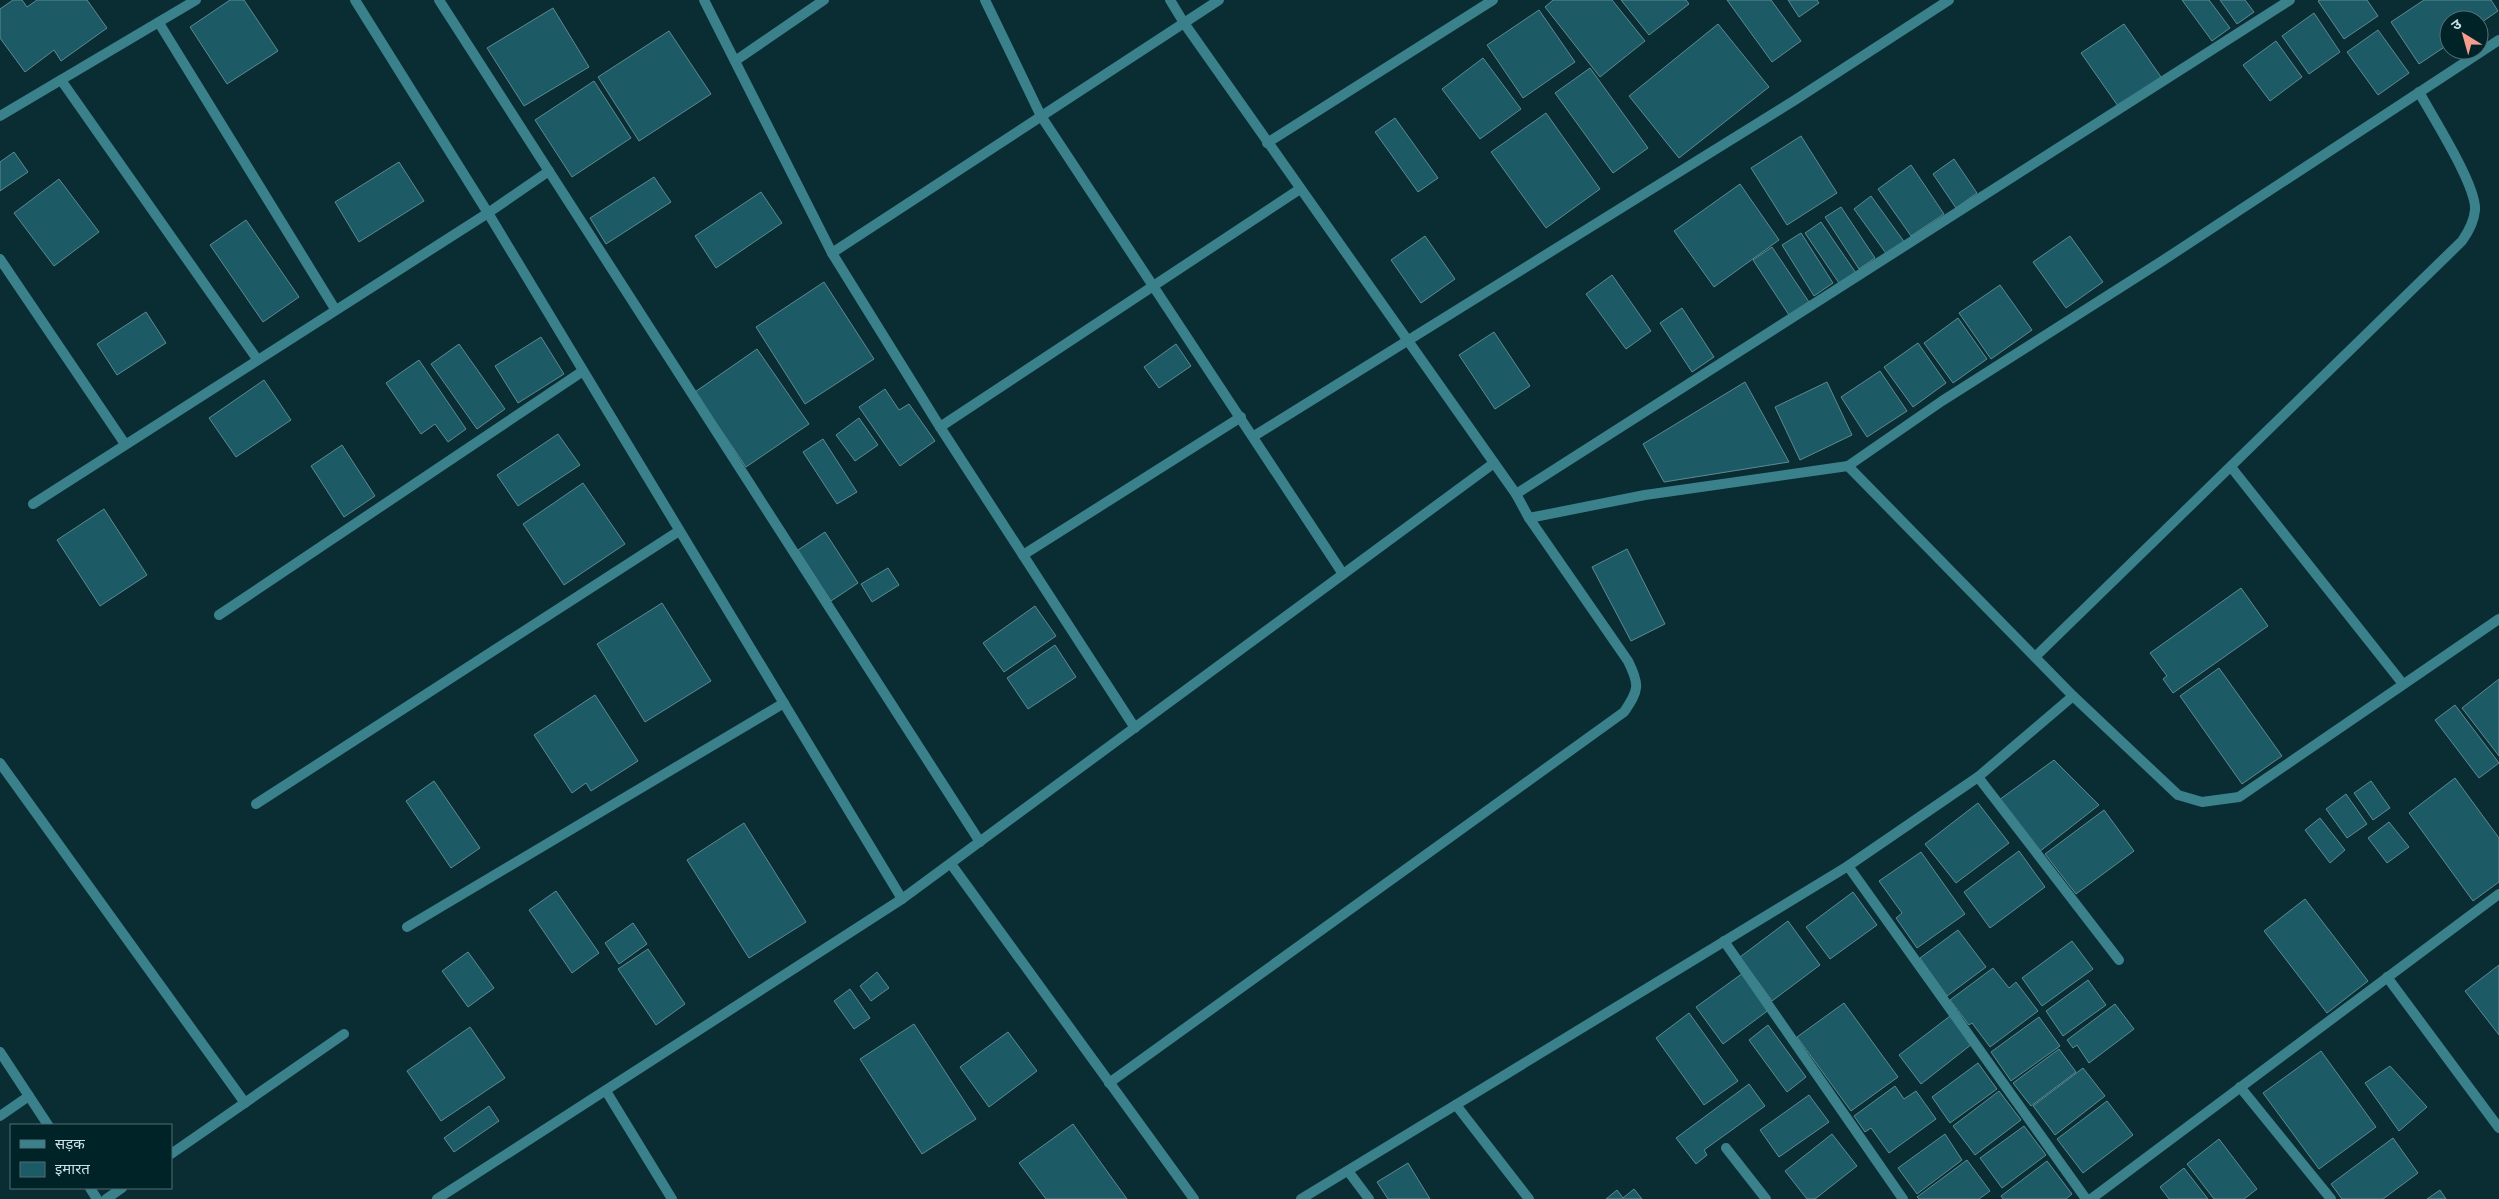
<svg xmlns="http://www.w3.org/2000/svg" width="2499" height="1199" viewBox="0 0 2499 1199" font-family="'Alegreya Sans','Noto Sans Devanagari',sans-serif">
	<rect width="100%" height="100%" fill="#092d32"/>
	<!-- building -->
	<g fill="#1c5b65" stroke="#5d8a92">
		<polygon points="13,0 22,0 27,7 37,0 87,0 107,28 61,61 54,50 25,72 0,38 0,9"/>
		<polygon points="230,0 244,0 278,51 227,84 190,27"/>
		<polygon points="1553,0 1612,0 1645,41 1600,77 1545,7"/>
		<polygon points="1621,0 1686,0 1689,4 1649,35"/>
		<polygon points="1727,0 1771,0 1801,41 1772,62"/>
		<polygon points="1788,0 1817,0 1819,3 1799,17"/>
		<polygon points="2182,0 2209,0 2230,28 2212,41"/>
		<polygon points="2220,0 2245,0 2254,12 2237,24"/>
		<polygon points="2320,0 2367,0 2378,16 2344,39 2318,1"/>
		<polygon points="2424,0 2491,0 2498,11 2479,24 2479,20 2449,20 2449,44 2419,64 2391,22"/>
		<polygon points="553,8 589,67 524,106 487,48"/>
		<polygon points="1539,10 1575,62 1523,98 1487,45"/>
		<polygon points="2314,13 2340,52 2309,74 2282,36"/>
		<polygon points="1718,24 1769,87 1679,158 1629,96"/>
		<polygon points="2124,24 2161,77 2118,106 2081,53"/>
		<polygon points="2378,30 2409,73 2378,95 2347,52"/>
		<polygon points="669,31 711,94 639,141 598,77"/>
		<polygon points="2276,41 2302,77 2270,101 2243,65"/>
		<polygon points="1483,58 1521,109 1480,139 1442,89"/>
		<polygon points="1590,68 1648,148 1613,173 1555,93"/>
		<polygon points="594,81 631,138 572,177 535,120"/>
		<polygon points="1546,113 1600,189 1546,228 1491,152"/>
		<polygon points="1395,118 1438,178 1418,192 1375,132"/>
		<polygon points="1801,136 1837,193 1787,225 1751,168"/>
		<polygon points="14,152 28,172 0,191 0,162"/>
		<polygon points="1954,159 1977,193 1956,208 1933,174"/>
		<polygon points="399,162 424,201 359,242 335,202"/>
		<polygon points="1911,165 1944,214 1911,236 1878,189"/>
		<polygon points="654,177 671,202 606,244 590,218"/>
		<polygon points="59,179 99,232 54,266 14,213"/>
		<polygon points="1740,184 1779,240 1714,287 1674,231"/>
		<polygon points="761,192 782,223 716,268 695,236"/>
		<polygon points="1871,196 1905,243 1888,256 1854,209"/>
		<polygon points="1841,207 1875,258 1859,269 1825,217"/>
		<polygon points="246,220 299,297 263,322 210,245"/>
		<polygon points="1821,222 1856,273 1839,283 1805,233"/>
		<polygon points="1801,233 1833,283 1814,296 1782,245"/>
		<polygon points="1425,236 1455,279 1421,303 1391,260"/>
		<polygon points="2070,236 2103,282 2066,308 2033,262"/>
		<polygon points="1772,247 1809,302 1789,315 1753,260"/>
		<polygon points="1612,275 1651,331 1626,349 1586,294"/>
		<polygon points="824,282 874,359 805,404 756,327"/>
		<polygon points="2000,285 2032,330 1991,359 1959,313"/>
		<polygon points="1682,308 1714,357 1692,372 1660,323"/>
		<polygon points="146,312 166,343 117,375 97,344"/>
		<polygon points="1958,318 1987,359 1953,383 1924,343"/>
		<polygon points="1494,332 1530,386 1495,409 1459,355"/>
		<polygon points="541,337 564,374 518,403 495,366"/>
		<polygon points="1918,343 1946,383 1913,407 1884,367"/>
		<polygon points="459,344 505,409 477,429 431,364"/>
		<polygon points="1176,344 1191,366 1159,388 1144,367"/>
		<polygon points="757,349 809,424 746,467 695,392"/>
		<polygon points="419,360 466,429 448,442 435,424 421,434 386,383"/>
		<polygon points="1880,371 1907,411 1867,437 1841,397"/>
		<polygon points="264,380 291,420 236,457 209,418"/>
		<polygon points="1745,382 1789,462 1664,482 1643,444"/>
		<polygon points="1827,382 1852,435 1800,460 1775,407"/>
		<polygon points="885,389 899,410 909,404 935,441 900,466 859,407"/>
		<polygon points="859,418 878,445 855,461 836,435"/>
		<polygon points="558,434 580,465 518,506 497,475"/>
		<polygon points="823,439 857,492 837,504 803,452"/>
		<polygon points="342,445 375,496 344,517 311,466"/>
		<polygon points="583,483 625,544 564,585 523,524"/>
		<polygon points="104,509 147,575 100,606 57,540"/>
		<polygon points="825,532 858,583 831,601 798,550"/>
		<polygon points="1627,549 1665,624 1631,641 1592,567"/>
		<polygon points="888,568 899,585 872,602 861,584"/>
		<polygon points="2241,588 2268,626 2173,693 2163,679 2167,676 2150,653"/>
		<polygon points="662,603 711,681 645,722 597,644"/>
		<polygon points="1035,606 1056,636 1004,672 983,643"/>
		<polygon points="1055,645 1076,677 1028,709 1007,678"/>
		<polygon points="2219,668 2282,756 2242,784 2180,696"/>
		<polygon points="2499,679 2499,756 2462,708"/>
		<polygon points="595,695 638,761 591,791 586,783 572,793 534,735"/>
		<polygon points="2455,705 2499,763 2479,778 2435,720"/>
		<polygon points="2054,760 2099,805 2039,852 1999,800"/>
		<polygon points="2455,778 2499,838 2499,882 2473,901 2409,813"/>
		<polygon points="434,781 480,848 451,868 406,801"/>
		<polygon points="2371,781 2390,808 2373,820 2354,793"/>
		<polygon points="2346,794 2367,824 2347,838 2326,809"/>
		<polygon points="1978,803 2009,843 1956,883 1925,844"/>
		<polygon points="2104,810 2134,851 2076,894 2045,854"/>
		<polygon points="2320,818 2345,850 2330,863 2305,830"/>
		<polygon points="2389,822 2409,847 2387,863 2368,838"/>
		<polygon points="744,823 806,922 749,958 687,860"/>
		<polygon points="2019,851 2045,887 1990,928 1964,892"/>
		<polygon points="1921,852 1965,914 1917,948 1896,918 1902,913 1879,881"/>
		<polygon points="556,891 599,953 572,973 529,910"/>
		<polygon points="1853,892 1877,925 1830,959 1806,927"/>
		<polygon points="2305,899 2368,981 2327,1013 2264,931"/>
		<polygon points="1788,921 1820,965 1772,1001 1740,957"/>
		<polygon points="633,923 647,944 619,964 605,943"/>
		<polygon points="1958,930 1986,967 1947,996 1920,958"/>
		<polygon points="2072,941 2093,969 2042,1006 2022,978"/>
		<polygon points="648,949 685,1004 656,1025 618,969"/>
		<polygon points="468,952 494,988 468,1007 442,971"/>
		<polygon points="2499,965 2499,1035 2465,991"/>
		<polygon points="1993,968 2009,988 2016,982 2038,1011 1990,1047 1972,1023 1969,1025 1950,1000"/>
		<polygon points="877,972 889,988 871,1001 860,986"/>
		<polygon points="1743,973 1770,1009 1723,1044 1696,1007"/>
		<polygon points="2088,980 2106,1005 2063,1036 2046,1011"/>
		<polygon points="850,989 870,1018 854,1029 834,1001"/>
		<polygon points="1844,1003 1898,1077 1851,1111 1797,1037"/>
		<polygon points="2115,1004 2134,1029 2089,1063 2077,1045 2073,1048 2067,1040"/>
		<polygon points="1689,1013 1738,1081 1704,1105 1656,1038"/>
		<polygon points="1950,1016 1972,1044 1921,1084 1899,1055"/>
		<polygon points="2039,1017 2060,1046 2011,1081 1991,1052"/>
		<polygon points="914,1024 976,1119 922,1154 860,1059"/>
		<polygon points="1768,1025 1806,1077 1787,1092 1749,1040"/>
		<polygon points="470,1027 505,1078 441,1121 407,1071"/>
		<polygon points="1008,1032 1037,1071 989,1107 960,1067"/>
		<polygon points="2059,1049 2076,1072 2031,1106 2013,1083"/>
		<polygon points="2321,1051 2376,1127 2319,1169 2263,1093"/>
		<polygon points="1978,1063 1997,1089 1950,1123 1932,1097"/>
		<polygon points="2390,1066 2427,1107 2399,1131 2365,1083"/>
		<polygon points="2083,1068 2105,1096 2055,1135 2033,1106"/>
		<polygon points="1749,1084 1765,1106 1704,1150 1707,1155 1696,1164 1676,1138"/>
		<polygon points="1895,1086 1904,1099 1916,1091 1936,1119 1889,1153 1871,1128 1865,1132 1854,1116"/>
		<polygon points="1999,1091 2021,1120 1975,1155 1953,1126"/>
		<polygon points="1809,1095 1829,1122 1779,1157 1760,1130"/>
		<polygon points="2107,1101 2133,1135 2083,1173 2057,1139"/>
		<polygon points="489,1106 499,1121 454,1152 444,1138"/>
		<polygon points="1073,1124 1127,1199 1046,1199 1019,1163"/>
		<polygon points="2024,1126 2046,1155 2002,1188 1980,1158"/>
		<polygon points="1832,1134 1857,1166 1815,1199 1807,1199 1785,1171"/>
		<polygon points="1945,1134 1962,1160 1917,1194 1898,1168"/>
		<polygon points="2393,1138 2418,1173 2383,1199 2342,1199 2331,1184"/>
		<polygon points="2219,1139 2257,1189 2244,1199 2214,1199 2187,1164"/>
		<polygon points="1967,1160 1990,1191 1979,1199 1919,1199 1917,1197"/>
		<polygon points="2047,1161 2072,1194 2066,1199 2003,1199 2001,1196"/>
		<polygon points="1408,1163 1430,1199 1388,1199 1377,1182"/>
		<polygon points="2184,1168 2208,1199 2169,1199 2160,1187"/>
		<polygon points="1634,1189 1642,1199 1606,1199 1617,1190 1623,1198"/>
		<polygon points="2440,1190 2446,1199 2427,1199"/>
	</g>
	<g fill="none" stroke-linecap="round" stroke-linejoin="round">
		<!-- street -->
		<g stroke="#3a818c" stroke-width="10">
			<polyline points="355,0 488,213 902,899"/>
			<polyline points="439,0 980,842"/>
			<polyline points="704,0 832,253 940,427 1135,728"/>
			<polyline points="985,0 1041,116 1343,574"/>
			<polyline points="159,23 335,309"/>
			<polyline points="735,61 824,0"/>
			<polyline points="61,80 257,359"/>
			<polyline points="0,116 196,0"/>
			<polyline points="1267,143 1493,0"/>
			<polyline points="832,253 1219,0"/>
			<polyline points="0,259 125,444"/>
			<polyline points="940,427 1300,189"/>
			<polyline points="1254,436 1795,100 1949,0"/>
			<polyline points="1848,466 2073,696 2178,795 2202,802 2239,797 2499,619"/>
			<polyline points="2231,467 2403,684"/>
			<polyline points="1516,494 2290,0"/>
			<polyline points="33,504 488,213 549,171"/>
			<polyline points="1529,518 1645,495 1848,466 1942,401 2162,261 2499,40"/>
			<polyline points="1023,555 1241,417"/>
			<polyline points="219,615 583,371"/>
			<path d="M 2035,657 L 2462,241 C 2469,231 2474,222 2475,210 C 2477,186 2432,116 2419,92"/>
			<polyline points="0,763 245,1103"/>
			<polyline points="1978,777 2119,960"/>
			<polyline points="256,804 679,531"/>
			<polyline points="951,864 1194,1199"/>
			<polyline points="1848,866 2086,1199"/>
			<polyline points="407,927 784,703"/>
			<polyline points="1724,941 1903,1199"/>
			<polyline points="2387,977 2499,1128"/>
			<polyline points="0,1052 48,1125"/>
			<path d="M 1109,1083 L 1624,712 C 1639,690 1640,685 1628,661 L 1529,518 L 1516,494 L 1184,23 L 1170,0"/>
			<polyline points="2240,1087 2331,1199"/>
			<polyline points="606,1091 672,1199"/>
			<polyline points="1456,1105 1529,1199"/>
			<polyline points="0,1116 29,1096"/>
			<polyline points="1726,1148 1766,1199"/>
			<polyline points="171,1154 344,1034"/>
			<polyline points="1348,1171 1369,1199"/>
			<polyline points="90,1188 97,1199"/>
			<polyline points="106,1199 122,1188"/>
			<polyline points="437,1199 902,899 1494,463"/>
			<polyline points="1301,1199 1848,866 1978,777 2073,696"/>
			<polyline points="2091,1199 2499,894"/>
		</g>
	</g>
	<!-- legend -->
	<rect x="10" y="1124" width="162" height="65" fill="#002328" stroke="#516f74"/>
	<rect x="20" y="1140" width="25" height="8" fill="#3a818c" stroke="#516f74"/>
	<text x="55" y="1149" font-size="15" fill="#cae2e6">सड़क</text>
	<rect x="20" y="1162" width="25" height="15" fill="#1c5b65" stroke="#516f74"/>
	<text x="55" y="1174" font-size="15" fill="#cae2e6">इमारत</text>
	<!-- north arrow -->
	<g transform="translate(2464 35) rotate(323)"><circle r="24" fill="#002328" stroke="#516f74"/>
	<path d="M0-4L9 19L0 12L-9 19Z" fill="#f59d8f"/>
	<text y="-8" font-size="14" font-weight="bold" text-anchor="middle" fill="#cae2e6">उ</text>
	</g>
</svg>
